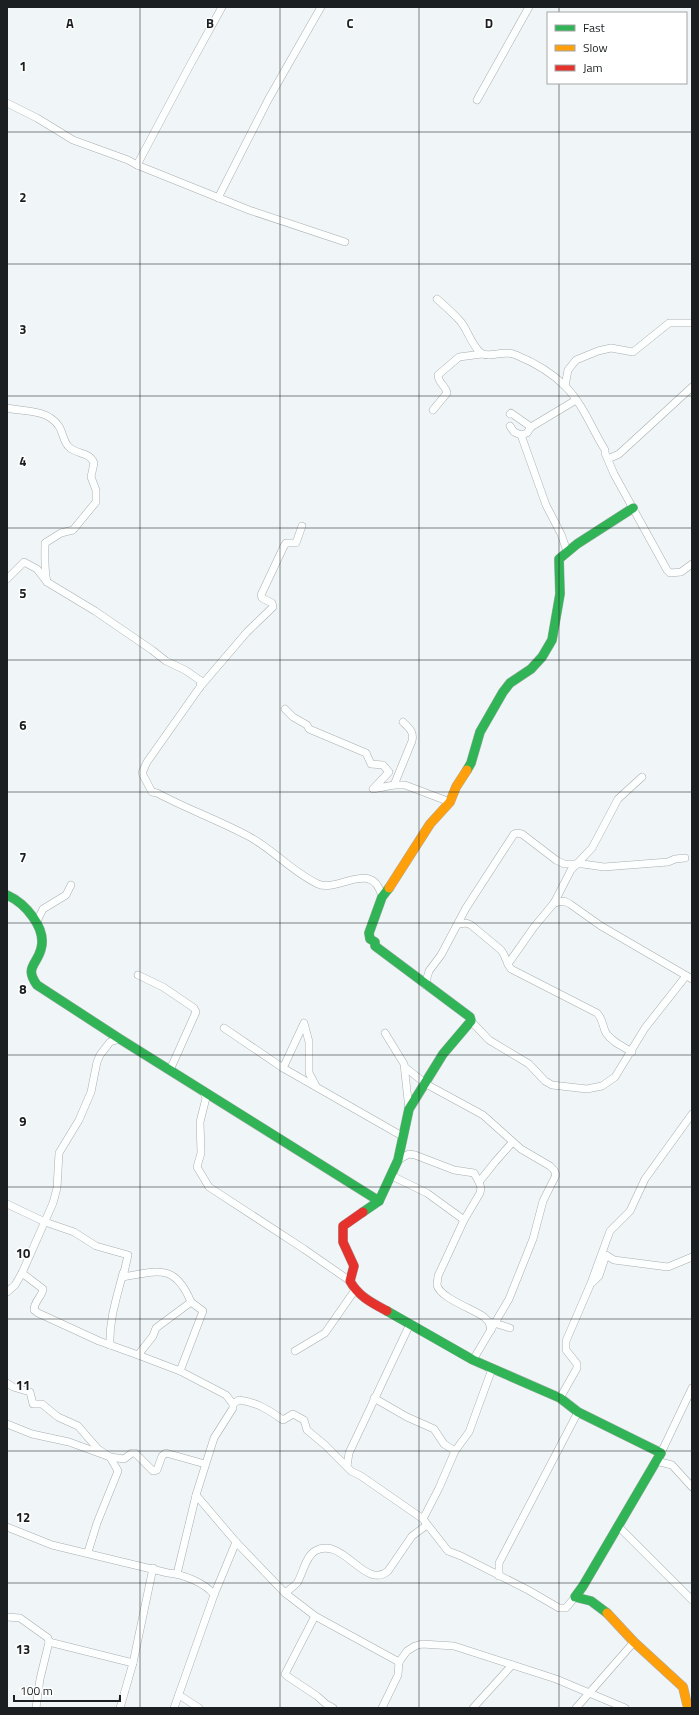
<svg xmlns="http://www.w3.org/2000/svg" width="699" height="1715" viewBox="0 0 699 1715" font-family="'Titillium Web',sans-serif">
	<rect width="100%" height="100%" fill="#f0f6f8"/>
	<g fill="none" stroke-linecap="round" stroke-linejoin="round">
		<!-- street casing -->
		<g stroke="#a9adaf" stroke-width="8">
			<g id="street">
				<polyline points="477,100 529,7"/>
				<polyline points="7,103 37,118 73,140 128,160 137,165 249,210 345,242"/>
				<polyline points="137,165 189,67 222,7"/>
				<polyline points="218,198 268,100 321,7"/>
				<path d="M 437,299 C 445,306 454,314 461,322 C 468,331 472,346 481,353 C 489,359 505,349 516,355 C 533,362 552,373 565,386 C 583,404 592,429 605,450 L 605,453 L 614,474 L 667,570 L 670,573 L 681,572 L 692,564"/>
				<polyline points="565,386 568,370 576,360 598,351 611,348 633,352 669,323 692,323"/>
				<path d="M 7,408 C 25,412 46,409 58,425 C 63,431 63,442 69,447 C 77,455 89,451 94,463 L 91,477 L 96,490 L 96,502 L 73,530 L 61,533 L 45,543 C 45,557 44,569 47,582"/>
				<path d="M 433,410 L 447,393 C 446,386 438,383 438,375 L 459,357 L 482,354"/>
				<polyline points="510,414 511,413 531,427"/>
				<polyline points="510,426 514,432 521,435 527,433 531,427 576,400"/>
				<polyline points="521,435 546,505 561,534 567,551"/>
				<polyline points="608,459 619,454 692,387"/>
				<path d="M 302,526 L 296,543 L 286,543 L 284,546 L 261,595 L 262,598 L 272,603 L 273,607 L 247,632 L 200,687 L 147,762 L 142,773 L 152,792 L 157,793 C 187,809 218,820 248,836 C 273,849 292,872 318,884 C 338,893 373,858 382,897"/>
				<polyline points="7,579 24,562 37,569 47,582 95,611 152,650 166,661 185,670 201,681 200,687"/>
				<polyline points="285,709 293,717 307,725 309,729 366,753 371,764 383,765 389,772 373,789 394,785 405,785 450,802"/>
				<path d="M 394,785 L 412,741 C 414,732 410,729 403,722"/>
				<polyline points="554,903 564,901 570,904 601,926 692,979"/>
				<polyline points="36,923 43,909 66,895 71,885"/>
				<path d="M 459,924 L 466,923 L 471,925 L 501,950 C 506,956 506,963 511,969 L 597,1013 C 603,1019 602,1025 606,1033 C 612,1042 622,1046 632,1052"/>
				<polyline points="508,964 534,927 554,903 571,870 592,848 618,799 642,777"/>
				<polyline points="138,975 163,987 194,1008 196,1012 170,1070"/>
				<polyline points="425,985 429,971 441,955 466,908 514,834 517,833 522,834 556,860 564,864 583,864 604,867 668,862 675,859 685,858"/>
				<polyline points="471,1021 489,1040 529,1064 545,1081 552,1085 587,1089 602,1086 615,1077 645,1028 686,976"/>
				<polyline points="224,1028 283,1068 402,1136"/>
				<polyline points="385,1033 404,1064 409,1109"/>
				<polyline points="283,1068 304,1023 309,1042 309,1073 316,1086"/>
				<polyline points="406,1068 426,1084 483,1115 521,1149 550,1166 554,1170 556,1175 543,1201 533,1239 509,1299 473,1360"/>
				<polyline points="203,1091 206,1098 200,1122 201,1153 197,1167 209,1187 304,1249 350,1281"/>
				<path d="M 398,1160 L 409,1154 L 415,1155 L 454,1170 L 474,1173 L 479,1182 L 481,1188 L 480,1193 L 464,1220 L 438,1276 C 438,1279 437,1282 437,1285 C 440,1298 473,1309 484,1317 L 489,1322 L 491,1330"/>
				<polyline points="392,1176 427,1193 464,1220"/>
				<polyline points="479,1182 495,1162 510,1145"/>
				<path d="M 7,1204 L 45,1222 L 74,1232 L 96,1246 L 128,1255 L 123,1277 C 158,1271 175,1263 191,1302 L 156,1328 L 153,1336 L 138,1355 L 180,1371 L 226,1395 L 233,1404 L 233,1408 L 214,1438 L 196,1495 L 236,1542 L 285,1593 L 315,1616 L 399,1662"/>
				<path d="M 22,1273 L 43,1289 C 42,1297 34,1301 34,1310 L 38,1313 L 99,1341 L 138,1355"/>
				<polyline points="593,1282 599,1276 606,1255 614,1260 668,1267 692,1257"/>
				<polyline points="7,1292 15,1285 22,1273 53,1203 57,1188 59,1153 79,1120 91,1092 97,1062 100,1055 110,1042 120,1039"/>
				<polyline points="491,1322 510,1328"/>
				<path d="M 110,1345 C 109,1319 117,1297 123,1273"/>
				<polyline points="295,1351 325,1333 355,1290"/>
				<polyline points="180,1371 203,1311 191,1302"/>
				<polyline points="7,1383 13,1387 30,1392 33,1404 42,1404 58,1417 78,1426 98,1449 110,1457 124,1459 132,1453 135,1453 153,1471 157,1470 162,1456 166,1453 205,1464"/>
				<polyline points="374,1398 407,1417 434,1429 444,1444 455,1451"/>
				<polyline points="560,1398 577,1368 577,1364 566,1350 566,1341 591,1283 610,1231 630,1211 645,1179 692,1114"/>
				<path d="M 233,1404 L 239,1400 C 256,1402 269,1410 283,1420 L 293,1414 L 304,1420 L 307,1430 L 325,1445 L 351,1471 L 361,1476 L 423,1519 L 448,1551 L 461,1556 L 528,1590 L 559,1608 L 566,1608 L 575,1597"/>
				<polyline points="7,1424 32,1434 69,1442 110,1457 118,1471 97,1523 88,1552"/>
				<polyline points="661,1453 692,1388"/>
				<polyline points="656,1461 672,1465 692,1487"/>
				<polyline points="347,1466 349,1453 410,1324"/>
				<polyline points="423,1519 439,1488 455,1451 469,1432 492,1369"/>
				<polyline points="618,1526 692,1600"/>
				<path d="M 7,1527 L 52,1545 L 168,1573 C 182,1574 206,1583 214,1595"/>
				<polyline points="177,1574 196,1495"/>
				<polyline points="499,1576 499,1563 578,1412"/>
				<path d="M 285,1593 C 289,1590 293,1587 297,1583 C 303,1574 305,1557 315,1551 C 343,1535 365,1591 388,1571 L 412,1536 L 427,1525"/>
				<polyline points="315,1616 285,1674 287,1676 317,1696 326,1704 333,1708"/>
				<polyline points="7,1617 20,1618 48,1638 49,1642 40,1679 36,1708"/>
				<polyline points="49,1642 133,1663"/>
				<polyline points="179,1695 199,1708"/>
				<polyline points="120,1708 133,1663 153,1568"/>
				<polyline points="174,1708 214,1595 236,1542"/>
				<polyline points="382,1708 398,1675 399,1662 407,1651 415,1646 422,1644 454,1646 556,1679 625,1708"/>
				<polyline points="473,1708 512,1665"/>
				<polyline points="576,1708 634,1642"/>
			</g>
		</g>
		<!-- fast casing -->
		<g stroke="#a9adaf" stroke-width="10">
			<g id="fast">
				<polyline points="467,770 471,763 480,732 503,692 510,683 531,669 542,657 552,640 560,594 559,559 577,544 633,508"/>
				<path d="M 7,895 C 25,903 47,928 41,949 C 37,965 24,967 37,985 L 120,1039 L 379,1201 L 363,1212"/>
				<polyline points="379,1201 398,1160 409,1109 443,1054 471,1021 470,1017 375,946 375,942 370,939 369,933 382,897 389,888"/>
				<polyline points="387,1311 473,1360 560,1398 578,1412 661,1453 583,1586 575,1597 591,1601 607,1613"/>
			</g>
		</g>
		<!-- slow casing -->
		<g stroke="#a9adaf" stroke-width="10">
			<g id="slow">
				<polyline points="389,888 430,824 450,802 456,787 467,770"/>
				<polyline points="607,1613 634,1642 683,1687 687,1704 692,1707"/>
			</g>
		</g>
		<!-- jam casing -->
		<g stroke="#a9adaf" stroke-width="10">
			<path id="jam" d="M 363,1212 L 343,1226 L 343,1242 L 354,1266 L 350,1281 C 358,1296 372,1303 387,1311"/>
		</g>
		<!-- street -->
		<use href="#street" stroke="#fdfefe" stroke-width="7"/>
		<!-- fast -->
		<use href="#fast" stroke="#30b455" stroke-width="9"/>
		<!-- slow -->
		<use href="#slow" stroke="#ff9f0a" stroke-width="9"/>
		<!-- jam -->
		<use href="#jam" stroke="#e5322d" stroke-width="9"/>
	</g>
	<!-- grid -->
	<path fill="none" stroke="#1c1f21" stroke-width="1" stroke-opacity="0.55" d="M 140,7 L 140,1708M 280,7 L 280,1708M 419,7 L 419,1708M 559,7 L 559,13M 559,83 L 559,1708M 7,132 L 692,132M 7,264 L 692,264M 7,396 L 692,396M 7,528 L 692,528M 7,660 L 692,660M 7,792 L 692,792M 7,923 L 692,923M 7,1055 L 692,1055M 7,1187 L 692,1187M 7,1319 L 692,1319M 7,1451 L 692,1451M 7,1583 L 692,1583"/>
	<g font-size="13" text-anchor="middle" font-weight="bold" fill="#1c1f21" stroke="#fff" stroke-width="3" stroke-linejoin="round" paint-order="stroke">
		<text x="70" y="28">A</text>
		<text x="210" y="28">B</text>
		<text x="350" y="28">C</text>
		<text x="489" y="28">D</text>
		<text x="23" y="71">1</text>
		<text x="23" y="202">2</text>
		<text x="23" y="334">3</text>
		<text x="23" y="466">4</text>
		<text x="23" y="598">5</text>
		<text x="23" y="730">6</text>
		<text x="23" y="862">7</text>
		<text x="23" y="994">8</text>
		<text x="23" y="1126">9</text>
		<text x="23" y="1258">10</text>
		<text x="23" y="1390">11</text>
		<text x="23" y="1522">12</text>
		<text x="23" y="1654">13</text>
	</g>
	<!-- border -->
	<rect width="699" height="1715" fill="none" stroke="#1c1f21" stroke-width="16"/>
	<!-- legend -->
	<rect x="547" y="12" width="140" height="72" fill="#ffffff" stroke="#a4a5a6"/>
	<rect x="555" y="25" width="20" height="6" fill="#30b455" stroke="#a4a5a6"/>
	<text x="583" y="32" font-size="12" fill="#1c1f21">Fast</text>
	<rect x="555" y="45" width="20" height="6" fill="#ff9f0a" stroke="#a4a5a6"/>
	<text x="583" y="52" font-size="12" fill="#1c1f21">Slow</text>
	<rect x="555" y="65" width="20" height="6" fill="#e5322d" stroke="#a4a5a6"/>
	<text x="583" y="72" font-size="12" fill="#1c1f21">Jam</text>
	<!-- scale -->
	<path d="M14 1695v6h106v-6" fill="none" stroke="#1c1f21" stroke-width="2"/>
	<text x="20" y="1695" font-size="12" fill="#1c1f21" stroke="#ffffff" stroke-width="3" paint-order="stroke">100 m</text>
</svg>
